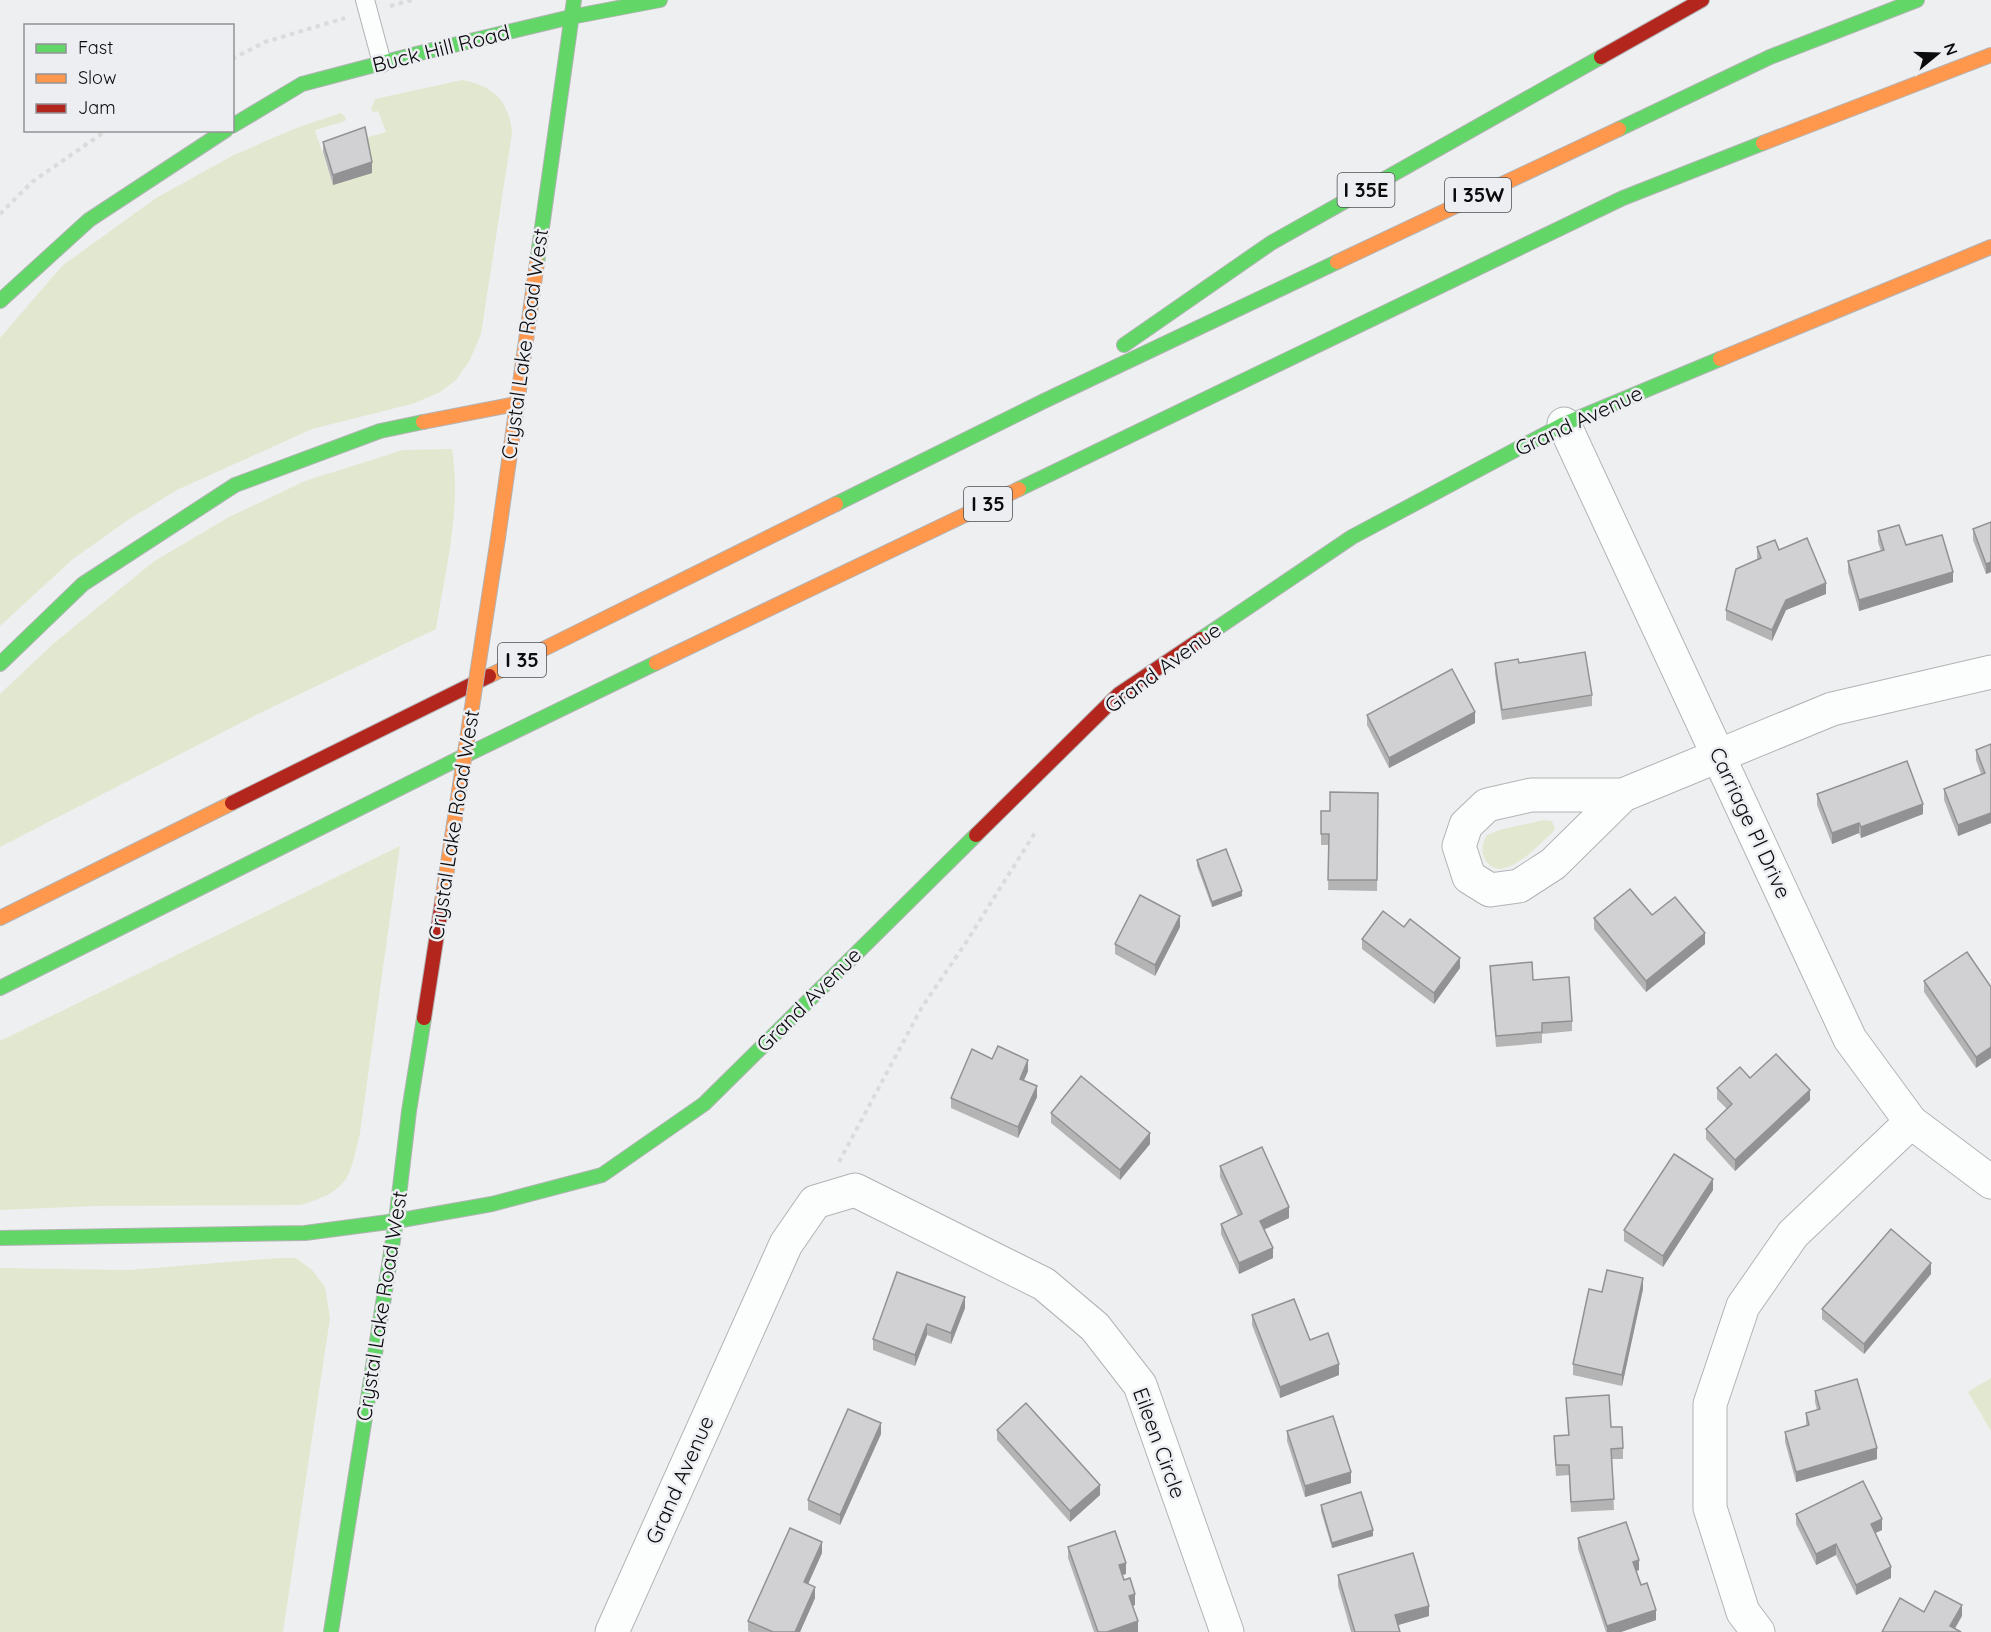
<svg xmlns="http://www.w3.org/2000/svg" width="1991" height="1632" viewBox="0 0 1991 1632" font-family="Quicksand,sans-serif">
	<rect width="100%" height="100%" fill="#eeeff1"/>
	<!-- green -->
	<g fill="#e2e8cf">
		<path d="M 462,80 C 493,86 509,100 512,133 L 481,334 L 470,360 L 456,380 L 440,392 L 415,403 L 312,429 L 177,490 L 128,520 L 73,559 L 0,626 L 0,338 L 62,266 L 156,198 L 234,155 L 296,128 L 341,113 L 346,118 L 345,121 L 315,130 L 333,185 L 365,138 L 386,132 L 378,111 L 373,112 L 371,109 L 375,99 Z"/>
		<path d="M 452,449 C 462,509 445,570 436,629 L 260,713 L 0,847 L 0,694 L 53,644 L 153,562 L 229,517 L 305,481 L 403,450 Z"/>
		<path d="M 1544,820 L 1552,821 L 1555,829 L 1551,834 C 1537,846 1503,885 1486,861 C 1480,851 1482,844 1487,835 L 1500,830 Z"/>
		<path d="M 400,846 L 360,1133 C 349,1179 350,1190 301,1205 L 95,1206 L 0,1210 L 0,1041 Z"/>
		<polygon points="279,1258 296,1258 312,1270 325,1287 330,1318 283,1632 0,1632 0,1268 128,1270"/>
		<polygon points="1991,1378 1991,1431 1968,1392"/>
	</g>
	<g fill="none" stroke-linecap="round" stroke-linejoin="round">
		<!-- lane casing -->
		<g stroke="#b3b3b5" stroke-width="20">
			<polyline id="lane" points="365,0 382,63"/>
		</g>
		<!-- street casing -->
		<g stroke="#b3b3b5" stroke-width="35">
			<g id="street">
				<polyline points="1564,424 1850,1039 1911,1122 1991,1182"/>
				<polyline points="1623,795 1531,795 1487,805 1466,825 1459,846 1469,877 1490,890 1519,886 1553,864 1623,795 1832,709 1991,672"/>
				<polyline points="612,1632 786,1244 815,1202 855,1190 1044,1284 1095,1327 1140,1385 1227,1632"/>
				<polyline points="1758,1632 1743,1612 1710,1508 1710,1404 1743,1306 1793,1234 1911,1122"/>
			</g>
		</g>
		<!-- fast casing -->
		<g stroke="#b3b3b5" stroke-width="16">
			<g id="fast">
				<polyline points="232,126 302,84 416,54 571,17 660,0"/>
				<polyline points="1619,129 1770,57 1917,0"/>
				<polyline points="537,263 574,0"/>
				<polyline points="0,301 89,220 226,130"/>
				<polyline points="1124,345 1271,243 1601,57"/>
				<polyline points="1019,489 1623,198 1763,143"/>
				<polyline points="836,504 1044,401 1337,262"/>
				<polyline points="1201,639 1352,537 1564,424 1720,359"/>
				<polyline points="0,664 83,584 235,485 380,431 423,422"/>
				<polyline points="0,988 456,760 656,663"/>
				<polyline points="396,1221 492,1204 602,1175 704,1104 976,835"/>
				<polyline points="0,1238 305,1233 396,1221"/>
				<polyline points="331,1632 396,1221 409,1111 424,1018"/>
			</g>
		</g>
		<!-- slow casing -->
		<g stroke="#b3b3b5" stroke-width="16">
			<g id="slow">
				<polyline points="1763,143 1991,55"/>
				<polyline points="1337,262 1619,129"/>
				<polyline points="1720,359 1991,247"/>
				<polyline points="423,422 516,404"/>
				<polyline points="498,538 537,263"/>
				<polyline points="656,663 1019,489"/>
				<polyline points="489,676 836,504"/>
				<polyline points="0,918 232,803"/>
			</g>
		</g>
		<!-- jam casing -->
		<g stroke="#b3b3b5" stroke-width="16">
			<g id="jam">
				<polyline points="1601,57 1702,0"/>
				<polyline points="232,803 489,676"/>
				<polyline points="976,835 1119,694 1201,639"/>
				<polyline points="424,1018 442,902"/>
			</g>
		</g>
		<!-- path -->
		<g stroke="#dadbdc" stroke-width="4" stroke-dasharray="4.5 4.5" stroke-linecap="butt">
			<polyline points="390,6 412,0"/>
			<polyline points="232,59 265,42 345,18"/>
			<polyline points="0,214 32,182 107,130"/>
			<polyline points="839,1162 922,1007 965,944 1036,831"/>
		</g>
		<!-- lane -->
		<use href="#lane" stroke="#fcfdfd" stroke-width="18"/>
		<!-- street -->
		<use href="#street" stroke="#fcfdfd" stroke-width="33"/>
		<!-- fast -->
		<use href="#fast" stroke="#63d668" stroke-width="14"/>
		<!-- slow -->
		<use href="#slow" stroke="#ff974d" stroke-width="14"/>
		<!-- jam -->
		<use href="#jam" stroke="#b3261e" stroke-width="14"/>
		<!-- slow-bridge casing -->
		<g stroke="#b3b3b5" stroke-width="16" stroke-linecap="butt">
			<polyline id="slow-bridge" points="442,902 498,538"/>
		</g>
		<!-- slow-bridge -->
		<use href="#slow-bridge" stroke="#ff974d" stroke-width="14"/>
	</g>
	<!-- wall -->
	<g fill="#b4b4b5">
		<polygon points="323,142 372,173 333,185 323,152"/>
		<polygon points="1991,522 1991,572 1986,574 1973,540 1973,529"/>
		<polygon points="1878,531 1906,545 1953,582 1859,611 1848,572 1848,561 1881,551 1878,542"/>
		<polygon points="1757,547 1779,550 1826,594 1786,610 1772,641 1726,620 1726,610 1757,559"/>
		<polygon points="1495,663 1519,663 1592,695 1592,706 1502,720 1495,673"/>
		<polygon points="1367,715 1475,723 1389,768 1367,725"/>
		<polygon points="1991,744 1991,823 1958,836 1944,800 1944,789 1981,774 1976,760 1976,750"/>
		<polygon points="1378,793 1377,891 1328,890 1329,845 1321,845 1321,811 1330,811"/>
		<polygon points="1817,794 1923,814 1861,838 1859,833 1832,844 1817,805"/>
		<polygon points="1197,860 1242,896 1212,907 1197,866"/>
		<polygon points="1652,915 1705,944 1646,992 1594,929 1594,918"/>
		<polygon points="1180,927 1155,976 1115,954 1115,944"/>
		<polygon points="1404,927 1460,968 1434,1004 1362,949 1362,939"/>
		<polygon points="1490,966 1533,980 1572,1021 1572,1031 1542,1034 1542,1043 1496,1047 1490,976"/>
		<polygon points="1924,981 1991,987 1976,1068 1924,992"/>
		<polygon points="992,1059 1028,1071 1024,1080 1037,1097 1018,1138 951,1108 951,1098"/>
		<polygon points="1750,1078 1810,1100 1735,1171 1706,1139 1706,1129 1727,1109 1717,1099 1717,1088"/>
		<polygon points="1051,1113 1150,1144 1120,1180 1051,1123"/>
		<polygon points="1220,1166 1289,1218 1264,1230 1273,1258 1239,1274 1221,1234 1221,1224 1238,1216 1220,1177"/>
		<polygon points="1713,1190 1663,1267 1624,1241 1624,1230"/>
		<polygon points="1931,1274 1864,1354 1822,1319 1822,1309"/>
		<polygon points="1643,1289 1622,1386 1573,1375 1573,1364"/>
		<polygon points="965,1308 951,1344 927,1335 915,1366 873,1350 873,1339"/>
		<polygon points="1252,1315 1310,1340 1339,1375 1280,1398 1252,1325"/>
		<polygon points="1815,1391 1877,1459 1796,1482 1785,1442 1785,1432 1806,1425 1806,1413 1817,1410 1815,1402"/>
		<polygon points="1566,1398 1611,1427 1623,1448 1623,1459 1612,1459 1614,1510 1571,1512 1569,1475 1556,1476 1554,1447 1554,1436 1568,1435"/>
		<polygon points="997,1430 1100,1495 1070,1522 997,1440"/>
		<polygon points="1287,1431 1351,1483 1305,1497 1287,1441"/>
		<polygon points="881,1434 840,1525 808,1510 808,1500"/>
		<polygon points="1321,1505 1373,1536 1332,1548 1321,1511"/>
		<polygon points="1796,1514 1882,1530 1875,1533 1891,1578 1856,1595 1836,1555 1816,1565 1796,1524"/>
		<polygon points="1578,1538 1639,1570 1636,1571 1656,1620 1621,1632 1606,1632 1578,1549"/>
		<polygon points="1068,1547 1126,1574 1122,1575 1135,1605 1133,1606 1138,1632 1094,1632 1068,1558"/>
		<polygon points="822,1553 808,1584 815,1598 800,1632 750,1632 748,1631 748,1621"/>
		<polygon points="1338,1575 1429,1616 1398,1625 1400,1632 1351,1632 1338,1586"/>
	</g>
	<!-- shaded-wall -->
	<g fill="#929294">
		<polygon points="372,162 372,173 333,185 333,175"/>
		<polygon points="1991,562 1991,572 1986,574 1986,564"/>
		<polygon points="1953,572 1953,582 1859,611 1859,600"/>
		<polygon points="1826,583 1826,594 1786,610 1772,641 1772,630 1786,600"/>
		<polygon points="1475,712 1475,723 1389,768 1389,758"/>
		<polygon points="1923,804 1923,814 1861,838 1861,827"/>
		<polygon points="1991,813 1991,823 1958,836 1958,825"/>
		<polygon points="1859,823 1859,833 1832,844 1832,833"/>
		<polygon points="1242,891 1242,896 1212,907 1212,902"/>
		<polygon points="1180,916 1180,927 1155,976 1155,965"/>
		<polygon points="1705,933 1705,944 1646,992 1646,981"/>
		<polygon points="1460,958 1460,968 1434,1004 1434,993"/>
		<polygon points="1991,1047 1991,1058 1976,1068 1976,1057"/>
		<polygon points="1028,1060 1028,1071 1020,1089 1020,1079"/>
		<polygon points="1037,1086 1037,1097 1018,1138 1018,1127"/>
		<polygon points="1810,1090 1810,1100 1735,1171 1735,1160"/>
		<polygon points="1150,1133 1150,1144 1120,1180 1120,1170"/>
		<polygon points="1713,1179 1713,1190 1663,1267 1663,1256"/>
		<polygon points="1289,1207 1289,1218 1260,1231 1260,1221"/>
		<polygon points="1273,1248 1273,1258 1239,1274 1239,1263"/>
		<polygon points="1931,1263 1931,1274 1864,1354 1864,1344"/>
		<polygon points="1643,1278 1643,1289 1622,1386 1622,1375"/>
		<polygon points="965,1297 965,1308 951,1344 951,1333"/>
		<polygon points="927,1324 927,1335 915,1366 915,1355"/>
		<polygon points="1339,1364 1339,1375 1280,1398 1280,1387"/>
		<polygon points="881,1423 881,1434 840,1525 840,1515"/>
		<polygon points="1877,1448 1877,1459 1796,1482 1796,1472"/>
		<polygon points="1351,1472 1351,1483 1305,1497 1305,1486"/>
		<polygon points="1100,1485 1100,1495 1070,1522 1070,1511"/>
		<polygon points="1882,1519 1882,1530 1871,1535 1871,1524"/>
		<polygon points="1373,1530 1373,1536 1332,1548 1332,1543"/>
		<polygon points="822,1542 822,1553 804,1593 804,1582"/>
		<polygon points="1836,1544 1836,1555 1816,1565 1816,1554"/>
		<polygon points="1639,1560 1639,1570 1633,1572 1633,1562"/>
		<polygon points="1126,1563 1126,1574 1119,1576 1119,1565"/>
		<polygon points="1891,1567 1891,1578 1856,1595 1856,1585"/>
		<polygon points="815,1587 815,1598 800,1632 795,1632"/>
		<polygon points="1135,1594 1135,1605 1129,1607 1129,1596"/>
		<polygon points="1962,1605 1962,1616 1953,1632 1950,1626"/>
		<polygon points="1429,1606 1429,1616 1395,1626 1395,1615"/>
		<polygon points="1656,1610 1656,1620 1621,1632 1607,1632 1607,1626"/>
		<polygon points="1138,1621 1138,1632 1107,1632"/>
	</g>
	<!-- building -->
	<g fill="#d1d1d3" stroke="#929294" stroke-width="1.5">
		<polygon points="365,127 372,162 333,175 323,142"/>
		<polygon points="1991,522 1991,562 1986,564 1973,529"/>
		<polygon points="1899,525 1906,545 1942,535 1953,572 1859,600 1848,561 1884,550 1878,531"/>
		<polygon points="1807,538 1826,583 1786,600 1772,630 1726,610 1736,569 1761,558 1757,547 1775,540 1779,550"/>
		<polygon points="1585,652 1592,695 1502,710 1495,663 1518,659 1519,663"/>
		<polygon points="1452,669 1475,712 1389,758 1367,715"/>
		<polygon points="1991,744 1991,813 1958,825 1944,789 1985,773 1976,750"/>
		<polygon points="1907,761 1923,804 1861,827 1859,823 1832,833 1817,794"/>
		<polygon points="1330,792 1378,793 1377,880 1328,880 1329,834 1321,834 1321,811 1330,811"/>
		<polygon points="1226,849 1242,891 1212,902 1197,860"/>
		<polygon points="1630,889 1652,915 1675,897 1705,933 1646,981 1594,918"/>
		<polygon points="1140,895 1180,916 1155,965 1115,944"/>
		<polygon points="1383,911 1404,927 1410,919 1460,958 1434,993 1362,939"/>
		<polygon points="1967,952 1991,987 1991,1047 1976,1057 1924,981"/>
		<polygon points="1532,962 1533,980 1569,977 1572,1021 1542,1023 1542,1032 1496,1036 1490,966"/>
		<polygon points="998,1046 1028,1060 1020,1079 1037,1086 1018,1127 951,1098 972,1049 992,1059"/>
		<polygon points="1776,1054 1810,1090 1735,1160 1706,1129 1732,1104 1717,1088 1740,1067 1750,1078"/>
		<polygon points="1081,1076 1150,1133 1120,1170 1051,1113"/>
		<polygon points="1262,1147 1289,1207 1260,1221 1273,1248 1239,1263 1221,1224 1242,1214 1220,1166"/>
		<polygon points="1674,1154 1713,1179 1663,1256 1624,1230"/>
		<polygon points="1891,1229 1931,1263 1864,1344 1822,1309"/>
		<polygon points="1607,1270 1643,1278 1622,1375 1573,1364 1589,1289 1602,1292"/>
		<polygon points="897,1272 965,1297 951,1333 927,1324 915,1355 873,1339"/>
		<polygon points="1294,1299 1310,1340 1328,1333 1339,1364 1280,1387 1252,1315"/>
		<polygon points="1857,1379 1877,1448 1796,1472 1785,1432 1809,1425 1806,1413 1820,1409 1815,1391"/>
		<polygon points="1609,1395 1611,1427 1622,1427 1623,1448 1611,1449 1614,1499 1571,1502 1569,1465 1556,1465 1554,1436 1569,1435 1566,1398"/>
		<polygon points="1026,1403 1100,1485 1070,1511 997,1430"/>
		<polygon points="848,1409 881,1423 840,1515 808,1500"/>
		<polygon points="1333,1416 1351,1472 1305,1486 1287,1431"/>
		<polygon points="1863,1481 1882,1519 1871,1524 1891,1567 1856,1585 1836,1544 1816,1554 1796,1514"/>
		<polygon points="1361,1492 1373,1530 1332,1543 1321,1505"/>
		<polygon points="1626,1522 1639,1560 1633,1562 1641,1585 1647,1583 1656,1610 1607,1626 1578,1538"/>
		<polygon points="790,1528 822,1542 804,1582 815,1587 795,1632 773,1632 748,1621"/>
		<polygon points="1115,1531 1126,1563 1119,1565 1124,1580 1130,1578 1135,1594 1129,1596 1138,1621 1107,1632 1098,1632 1068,1547"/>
		<polygon points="1413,1553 1429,1606 1395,1615 1400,1632 1355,1632 1338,1575"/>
		<polygon points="1935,1591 1962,1605 1950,1626 1961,1632 1882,1632 1900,1598 1924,1612"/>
	</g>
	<g text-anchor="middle" stroke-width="5" stroke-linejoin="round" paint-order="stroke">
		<!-- shield labels -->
		<g fill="#edeef2" stroke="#4f4f52" stroke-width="1.5">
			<rect x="1337.5" y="173" width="57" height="34" rx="4.5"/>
			<rect x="1445" y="178" width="66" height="34" rx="4.5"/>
			<rect x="964" y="487" width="48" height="34" rx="4.5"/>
			<rect x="498" y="643" width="48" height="34" rx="4.5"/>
		</g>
		<g font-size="20" font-weight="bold" fill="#0b0b0d">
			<text x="1366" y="197">I 35E</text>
			<text x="1478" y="202">I 35W</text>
			<text x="988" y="511">I 35</text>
			<text x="522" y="667">I 35</text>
		</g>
		<!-- street labels -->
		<g font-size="21" fill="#0b0b0d" stroke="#edeef2">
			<text transform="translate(441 49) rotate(-14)" y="7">Buck Hill Road</text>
			<text transform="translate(525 344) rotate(-82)" y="7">Crystal Lake Road West</text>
			<text transform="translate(1579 421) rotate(-25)" y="7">Grand Avenue</text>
			<text transform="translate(1163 668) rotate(-36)" y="7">Grand Avenue</text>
			<text transform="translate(1750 823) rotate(65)" y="7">Carriage Pl Drive</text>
			<text transform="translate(454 825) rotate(-81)" y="7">Crystal Lake Road West</text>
			<text transform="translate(809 1000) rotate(-45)" y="7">Grand Avenue</text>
			<text transform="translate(382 1306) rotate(-81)" y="7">Crystal Lake Road West</text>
			<text transform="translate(1159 1443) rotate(70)" y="7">Eileen Circle</text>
			<text transform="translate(680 1480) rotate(-66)" y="7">Grand Avenue</text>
		</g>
	</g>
	<!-- legend -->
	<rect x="24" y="24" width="210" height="108" fill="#edeef2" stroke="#939396" stroke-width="1.5"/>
	<rect x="36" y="44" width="30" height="9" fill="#63d668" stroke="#939396" stroke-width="1.5"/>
	<text x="78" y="54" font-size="18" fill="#0b0b0d">Fast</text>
	<rect x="36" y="74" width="30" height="9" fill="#ff974d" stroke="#939396" stroke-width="1.5"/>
	<text x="78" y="84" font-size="18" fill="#0b0b0d">Slow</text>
	<rect x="36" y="104" width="30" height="9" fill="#b3261e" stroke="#939396" stroke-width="1.5"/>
	<text x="78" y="114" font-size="18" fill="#0b0b0d">Jam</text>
	<!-- north arrow -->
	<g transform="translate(1937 54) rotate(71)" stroke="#edeef2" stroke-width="4.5" paint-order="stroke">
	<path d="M0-4.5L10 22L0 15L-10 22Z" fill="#0b0b0d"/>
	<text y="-9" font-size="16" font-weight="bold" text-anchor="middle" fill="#0b0b0d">N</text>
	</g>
</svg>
